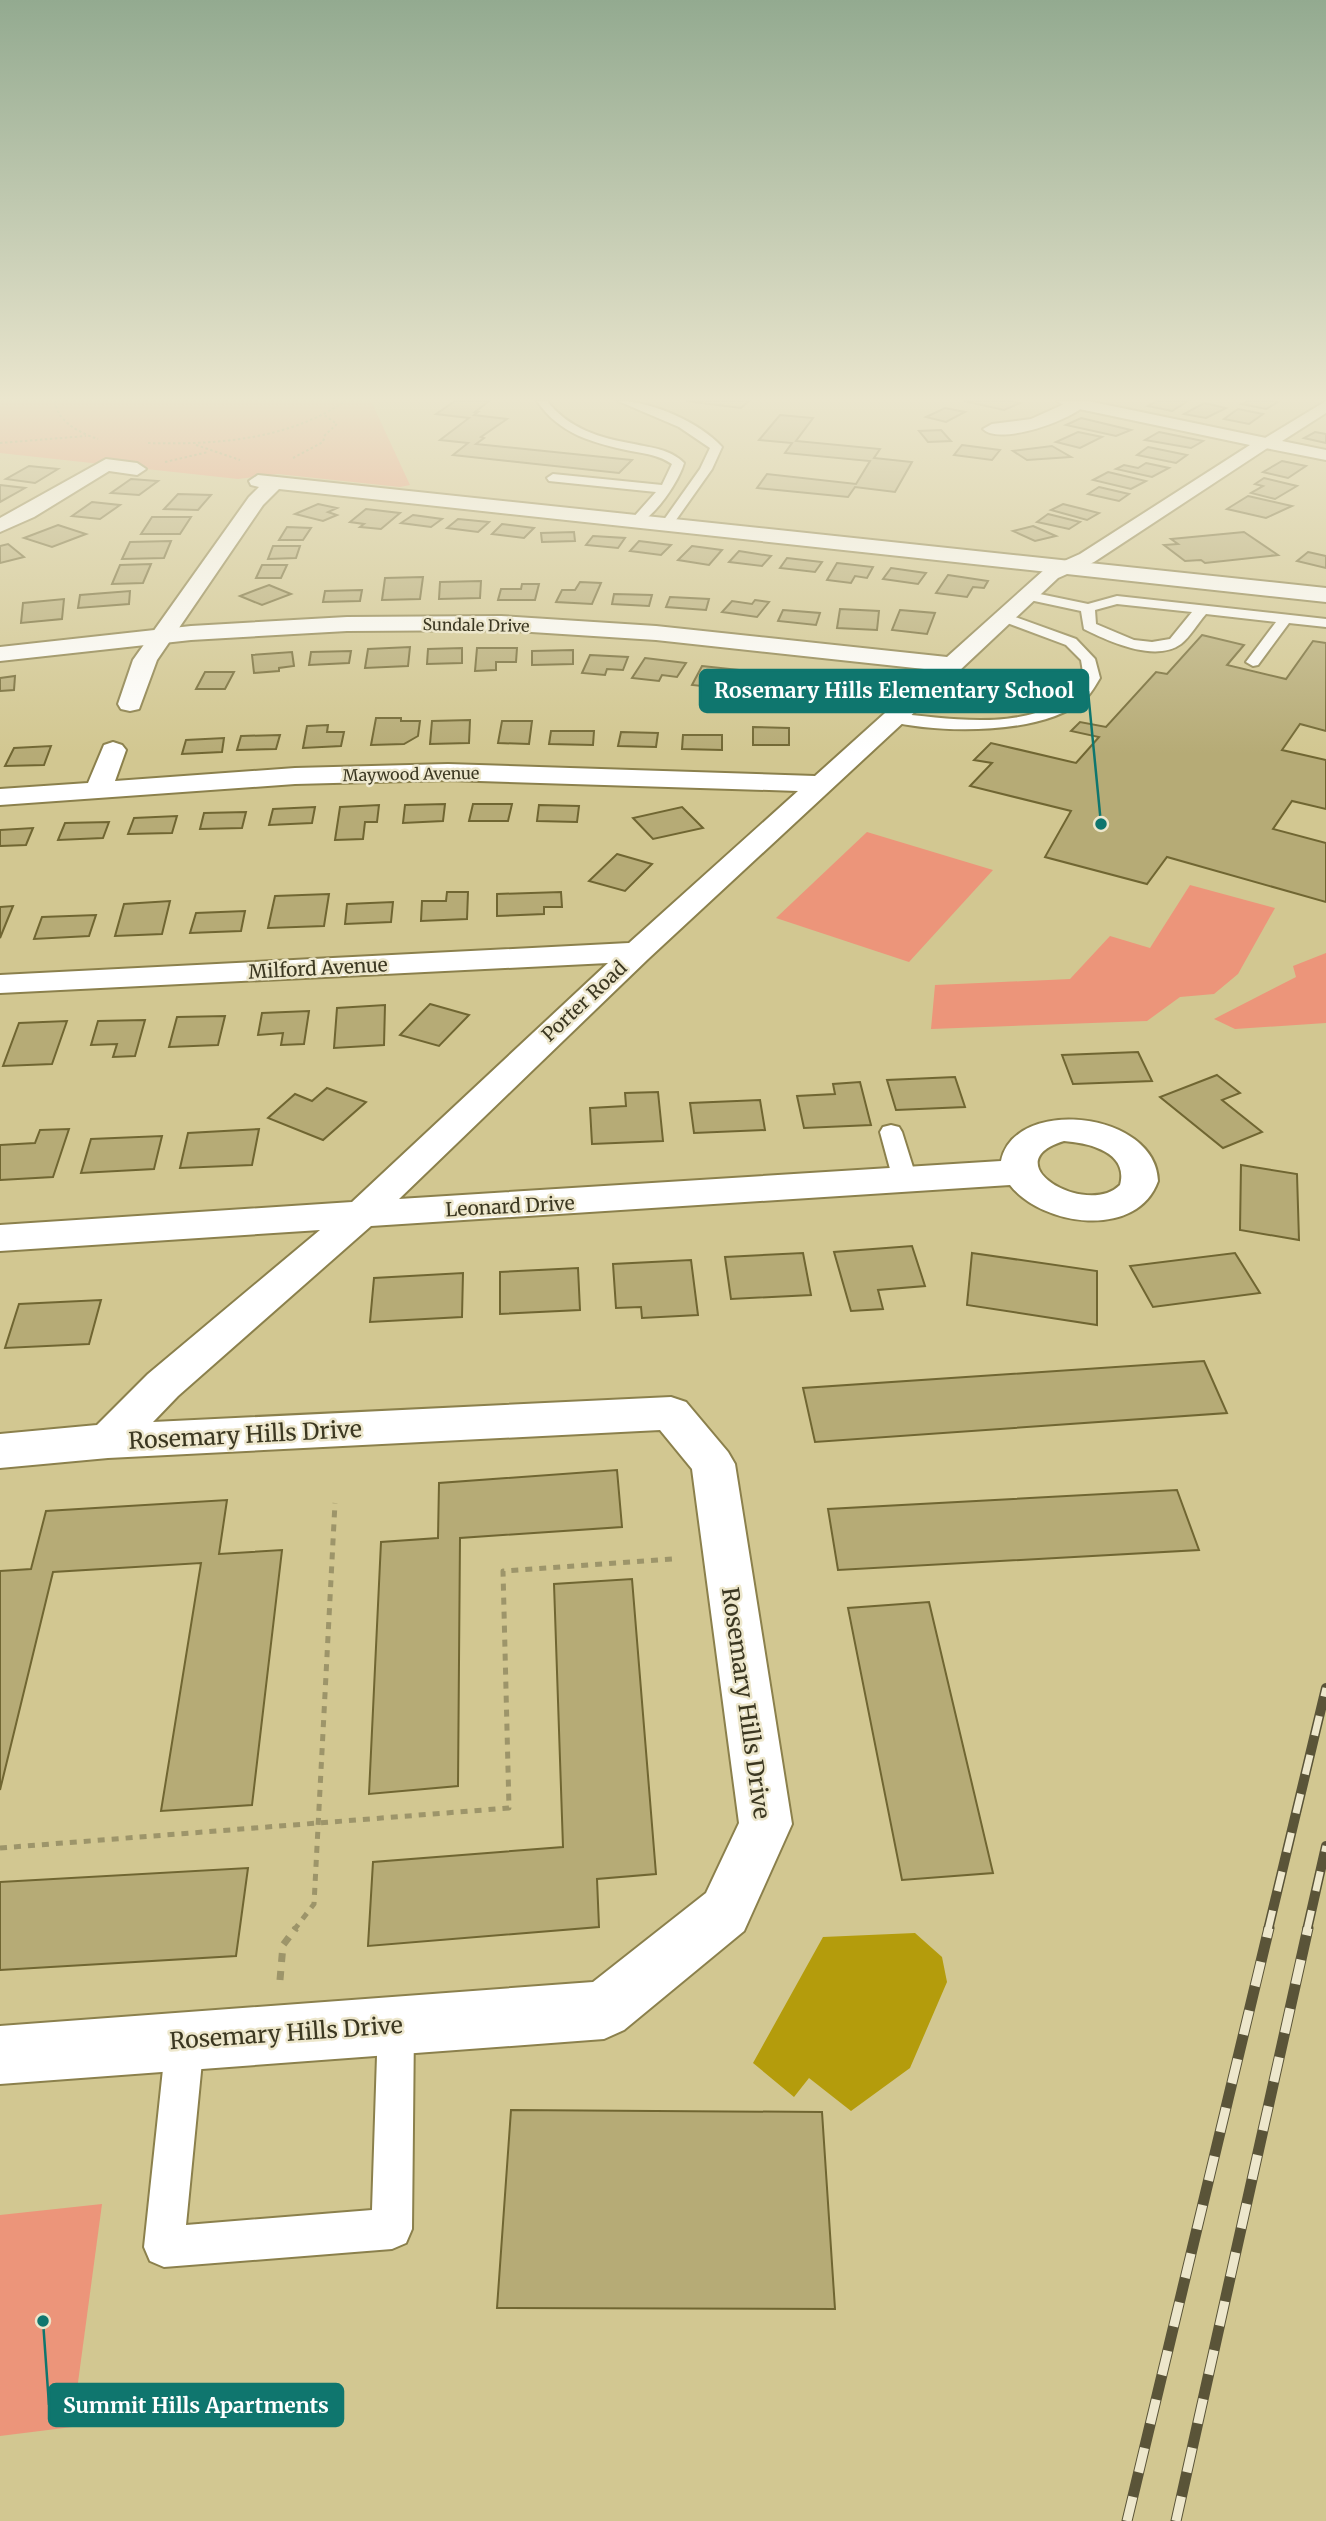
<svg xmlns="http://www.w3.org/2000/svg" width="1326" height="2521" viewBox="0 0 1326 2521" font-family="Merriweather,serif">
	<rect width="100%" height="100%" fill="#d2c791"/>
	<!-- green -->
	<g fill="#ec957a">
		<polygon points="0,401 371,401 410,485 400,487 278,474 238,479 0,453"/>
		<polygon points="867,832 993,870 909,962 776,918"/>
		<polygon points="1190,885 1275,908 1238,974 1214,994 1180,997 1147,1021 931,1029 935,985 1070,979 1110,936 1150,948"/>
		<polygon points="1326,953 1326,1023 1235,1029 1214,1019 1296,977 1293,966"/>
		<polygon points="102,2204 72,2427 0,2436 0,2215"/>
	</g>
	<!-- water -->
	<polygon fill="#b49c0c" points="915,1933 942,1957 947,1982 910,2068 851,2111 809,2078 794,2097 753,2063 823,1937"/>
	<!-- building -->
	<g fill="#b6ab76" stroke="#706632" stroke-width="2">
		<polygon points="455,401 489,401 475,412 478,412 474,415 507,419 481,437 484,438 476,444 632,460 619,473 453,455 468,443 440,440 469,418 436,414"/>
		<polygon points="686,401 749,401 741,408"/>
		<polygon points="964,401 1010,401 1020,403 1004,410"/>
		<polygon points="1157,401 1188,401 1172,411 1148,406"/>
		<polygon points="1248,401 1271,401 1278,402 1266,409 1242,404"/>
		<polygon points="1204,403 1226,408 1206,418 1184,414"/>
		<polygon points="945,408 965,412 946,422 926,417"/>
		<polygon points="1238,409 1263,414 1249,424 1224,419"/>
		<polygon points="780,415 813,418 796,441 880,449 874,458 912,462 895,492 855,487 848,497 757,488 767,474 856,484 870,461 785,453 792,443 759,440"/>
		<polygon points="1081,418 1131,430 1116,436 1066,425"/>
		<polygon points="941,430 951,441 928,442 919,431"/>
		<polygon points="1078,432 1102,437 1080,448 1056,442"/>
		<polygon points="1159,432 1203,441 1191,448 1145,440"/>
		<polygon points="1315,432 1326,434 1326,443 1304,438"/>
		<polygon points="962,445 1000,450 992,460 954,455"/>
		<polygon points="1052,446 1071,457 1027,460 1013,451"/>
		<polygon points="1148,447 1187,455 1176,463 1137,455"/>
		<polygon points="1282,461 1306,466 1288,478 1263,472"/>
		<polygon points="1146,463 1169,468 1152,477 1116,469 1124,465 1138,468"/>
		<polygon points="29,466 58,469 35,483 6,479"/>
		<polygon points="1108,472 1146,481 1131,489 1093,480"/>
		<polygon points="1264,478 1297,486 1275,499 1251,493 1263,486 1255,484"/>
		<polygon points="131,479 158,481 139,495 111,493"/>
		<polygon points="0,485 25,488 0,502"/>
		<polygon points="1099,487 1129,494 1119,501 1088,494"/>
		<polygon points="178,494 211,495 198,510 164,509"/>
		<polygon points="1248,496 1292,506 1266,518 1227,509"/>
		<polygon points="92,502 120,505 100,519 72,516"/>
		<polygon points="318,504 337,508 328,512 337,515 323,521 295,514"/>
		<polygon points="1063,504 1099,513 1087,520 1051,510"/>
		<polygon points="366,509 400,513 381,529 360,527 364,524 350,522"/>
		<polygon points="1048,514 1080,522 1069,529 1037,522"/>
		<polygon points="413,515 442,519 431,527 401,523"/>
		<polygon points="152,517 191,517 180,534 141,534"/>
		<polygon points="458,519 489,522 478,532 447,528"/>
		<polygon points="502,524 534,528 524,538 492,534"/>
		<polygon points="58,525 86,534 52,547 24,538"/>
		<polygon points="1033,526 1056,536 1035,541 1013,531"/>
		<polygon points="287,527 311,528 303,540 279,540"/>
		<polygon points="574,532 575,541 542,542 541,533"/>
		<polygon points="1244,532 1278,555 1205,563 1201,560 1185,561 1164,545 1178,544 1171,539"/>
		<polygon points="593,536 625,538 618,548 586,545"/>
		<polygon points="171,541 164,558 122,559 130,542"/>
		<polygon points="639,541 671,545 661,555 630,551"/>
		<polygon points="8,544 24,557 0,563 0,546"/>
		<polygon points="273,546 300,546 296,558 268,559"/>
		<polygon points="692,546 722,550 709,565 678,560"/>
		<polygon points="739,551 771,556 762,566 729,562"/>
		<polygon points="1308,552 1326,556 1326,568 1297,561"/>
		<polygon points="787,558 822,562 815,572 780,568"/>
		<polygon points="837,563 873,567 867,578 855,576 851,583 827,580"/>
		<polygon points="151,564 143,583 112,584 120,565"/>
		<polygon points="262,565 287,565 281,578 256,578"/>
		<polygon points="891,568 926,573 918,584 883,579"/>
		<polygon points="948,575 988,581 984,588 973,587 967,597 936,593"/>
		<polygon points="423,577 420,599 382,600 385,578"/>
		<polygon points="481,581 480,598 439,599 440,582"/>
		<polygon points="580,582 601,583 592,604 556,602 562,590 575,590"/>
		<polygon points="522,584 539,584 535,600 498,600 501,589 521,589"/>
		<polygon points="269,585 291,594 262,605 240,596"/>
		<polygon points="362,590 360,601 323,602 325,591"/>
		<polygon points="130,591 129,604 78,608 80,595"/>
		<polygon points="614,594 652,595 649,606 612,604"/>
		<polygon points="670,597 709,599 706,610 666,607"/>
		<polygon points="64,599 62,619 21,623 23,603"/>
		<polygon points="755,600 769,602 757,617 722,612 732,601 752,604"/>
		<polygon points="840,609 879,611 877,630 837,628"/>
		<polygon points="783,610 820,613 816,625 778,621"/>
		<polygon points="900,610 935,613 927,634 892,630"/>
		<polygon points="1202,635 1244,645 1227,665 1286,679 1313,641 1326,643 1326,731 1300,724 1282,750 1326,760 1326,809 1292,801 1273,829 1326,843 1326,902 1167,857 1147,884 1045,857 1071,811 970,786 992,763 974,760 991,743 1076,763 1099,737 1071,731 1080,722 1106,727 1156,672 1167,674"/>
		<polygon points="410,647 408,666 365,668 368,649"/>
		<polygon points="462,648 462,663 427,664 428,649"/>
		<polygon points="477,648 517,648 516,662 496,662 496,670 475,671"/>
		<polygon points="573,650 573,664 532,665 532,651"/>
		<polygon points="351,651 349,663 309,665 311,652"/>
		<polygon points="292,652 294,666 279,668 279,671 254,673 252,655"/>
		<polygon points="590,655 628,657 623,670 607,669 605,675 582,673"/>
		<polygon points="645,658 686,663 677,677 662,675 659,681 632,678"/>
		<polygon points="702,666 740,670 730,689 692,685"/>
		<polygon points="205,672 234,672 225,689 196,689"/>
		<polygon points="15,676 14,690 0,691 0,678"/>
		<polygon points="376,718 401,718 401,721 420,721 418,736 404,744 371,745"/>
		<polygon points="470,720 469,743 430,744 432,721"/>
		<polygon points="502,721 532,721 529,744 498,743"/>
		<polygon points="328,725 327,732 344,732 341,746 303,748 307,726"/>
		<polygon points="753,727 789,728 789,745 753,745"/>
		<polygon points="551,731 594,731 593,745 549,744"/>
		<polygon points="621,732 658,733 656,747 618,746"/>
		<polygon points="280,735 276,749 237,750 241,736"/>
		<polygon points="683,735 722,735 722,750 682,749"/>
		<polygon points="224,738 222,752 182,754 186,740"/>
		<polygon points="51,746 44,765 5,766 14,748"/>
		<polygon points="445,804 443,821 403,823 405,805"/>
		<polygon points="473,804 512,804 508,821 469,821"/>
		<polygon points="379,805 377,822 365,822 363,839 335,840 340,807"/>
		<polygon points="539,805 579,806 577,822 537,821"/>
		<polygon points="315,807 312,823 269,825 273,809"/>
		<polygon points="682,807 703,828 653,839 633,818"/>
		<polygon points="246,812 242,828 200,829 204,813"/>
		<polygon points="177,816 172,833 128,834 134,818"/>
		<polygon points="109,822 103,838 58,840 65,823"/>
		<polygon points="33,828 26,845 0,846 0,830"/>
		<polygon points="617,854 652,864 625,891 589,881"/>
		<polygon points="447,892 468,892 467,919 421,921 422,901 446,901"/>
		<polygon points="561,892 562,907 544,907 544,914 497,916 497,894"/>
		<polygon points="329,894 324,926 268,928 275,896"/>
		<polygon points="170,901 162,934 115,936 124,904"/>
		<polygon points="393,902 391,922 345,924 347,904"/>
		<polygon points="13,906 0,938 0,907"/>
		<polygon points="245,911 241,931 190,933 196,913"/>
		<polygon points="96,915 89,936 34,939 42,917"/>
		<polygon points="430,1004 469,1015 439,1046 400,1035"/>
		<polygon points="385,1005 384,1045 334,1048 337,1008"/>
		<polygon points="309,1011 304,1044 281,1045 283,1033 258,1035 262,1013"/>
		<polygon points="225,1016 218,1045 169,1047 177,1017"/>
		<polygon points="145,1020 135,1056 113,1057 117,1044 91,1045 98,1021"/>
		<polygon points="67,1021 52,1064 3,1066 19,1023"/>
		<polygon points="1138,1052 1152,1081 1073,1084 1062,1055"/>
		<polygon points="1217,1075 1240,1093 1222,1100 1262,1132 1223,1148 1160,1097"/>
		<polygon points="955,1077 965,1107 896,1110 887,1080"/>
		<polygon points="860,1082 871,1125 804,1128 797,1096 835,1094 833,1084"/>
		<polygon points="327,1088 366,1102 323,1140 268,1118 295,1094 312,1101"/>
		<polygon points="658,1092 663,1141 592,1144 590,1108 626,1106 625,1093"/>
		<polygon points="760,1100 765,1130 694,1133 690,1103"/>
		<polygon points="69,1129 53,1177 0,1180 0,1145 35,1143 40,1130"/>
		<polygon points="259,1129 252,1165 180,1168 188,1133"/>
		<polygon points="162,1136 154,1169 81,1173 91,1139"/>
		<polygon points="1241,1165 1297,1174 1299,1240 1240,1230"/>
		<polygon points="912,1246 925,1286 878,1290 883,1309 851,1311 834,1252"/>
		<polygon points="803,1253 811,1295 731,1299 725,1257"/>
		<polygon points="972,1253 1097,1271 1097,1325 967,1305"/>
		<polygon points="1235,1253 1260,1293 1153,1307 1130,1266"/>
		<polygon points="691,1260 698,1315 642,1318 641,1307 616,1308 613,1264"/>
		<polygon points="578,1268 580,1310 500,1314 500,1272"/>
		<polygon points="463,1273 462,1317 370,1322 374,1278"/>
		<polygon points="101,1300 89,1344 5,1348 19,1304"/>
		<polygon points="1204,1361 1227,1413 815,1442 803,1388"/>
		<polygon points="617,1470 622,1527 460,1538 458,1786 369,1794 381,1542 438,1538 439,1483"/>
		<polygon points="1177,1490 1199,1550 838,1570 828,1509"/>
		<polygon points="227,1500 219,1554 282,1550 252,1805 161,1811 201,1563 53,1572 0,1790 0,1571 31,1569 46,1511"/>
		<polygon points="632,1579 656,1874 597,1879 599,1927 368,1946 373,1862 563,1847 554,1584"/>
		<polygon points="929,1602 993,1873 902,1880 848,1608"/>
		<polygon points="248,1868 236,1956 0,1970 0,1882"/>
		<polygon points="511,2110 822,2112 835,2309 497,2308"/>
	</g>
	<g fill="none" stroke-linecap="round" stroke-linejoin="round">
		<!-- service casing -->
		<g stroke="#8b804c" stroke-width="4">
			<g id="service">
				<path d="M 537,401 L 547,401 C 569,429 600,438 634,444 C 652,448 670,449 684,463 C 679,481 655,517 637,524 L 631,520 L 656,492 L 549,481 L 547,478 L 553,474 L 662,485 L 672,464 C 659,455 646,454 631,451 C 593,443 559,434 537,401 Z"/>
				<path d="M 618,401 C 652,401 699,422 722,447 L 712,469 L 671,527 L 663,527 L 661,524 L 700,469 L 710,448 L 679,427 Z"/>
				<path d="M 1030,592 L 1088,604 L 1117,596 L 1326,619 L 1326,627 L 1289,623 L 1258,665 L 1253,666 L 1246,662 L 1276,622 L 1206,614 C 1198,623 1190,637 1181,644 C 1155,663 1108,641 1084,629 L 1081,611 L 1025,599 L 1023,596 ZM 1117,604 L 1192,612 L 1170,639 L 1152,642 L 1134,640 L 1096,624 L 1095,610 Z"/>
				<path d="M 1004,613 L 1076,639 L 1095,659 L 1100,678 C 1095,686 1091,694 1084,700 C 1042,735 940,734 888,721 L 886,718 L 894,713 C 953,719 1047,736 1084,678 L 1081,660 L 1066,645 L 999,620 L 997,617 Z"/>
				<polygon points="891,1125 899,1127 902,1132 917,1180 913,1185 905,1188 897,1185 893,1180 880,1132 883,1127"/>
				<polygon points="396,2007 409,2012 414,2025 412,2229 406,2243 392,2249 164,2267 150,2261 144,2247 166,2041 172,2028 185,2022 198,2028 204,2041 186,2225 372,2210 378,2025 383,2012"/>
			</g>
		</g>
		<!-- minor casing -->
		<g stroke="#8b804c" stroke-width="4">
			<g id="minor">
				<path d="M 1071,401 L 1084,401 L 1086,404 C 1073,420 999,446 983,429 L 992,424 L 1031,419 Z"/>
				<polygon points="1326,401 1326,413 1282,441 1326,450 1326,460 1260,447 1257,443"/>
				<polygon points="106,459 137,463 146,469 137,475 109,471 34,517 0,532 0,518"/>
				<polygon points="258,475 1326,588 1326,602 279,489 263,505 157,660 139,709 130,711 121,709 118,704 133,660 249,497 259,487 251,485 249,481"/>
				<path d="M 952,658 L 960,660 L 964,665 L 960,670 L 648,959 L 399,1199 L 1001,1161 C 1014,1096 1156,1111 1158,1181 C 1137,1240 1042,1226 1010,1185 L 371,1226 L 178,1396 L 153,1422 L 671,1397 L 686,1402 L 728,1452 L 735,1464 L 792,1824 L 744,1931 L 624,2030 L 604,2039 L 0,2084 L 0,2026 L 593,1982 L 706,1893 L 739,1823 L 692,1469 L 660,1430 L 108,1458 L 0,1468 L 0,1434 L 97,1425 L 148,1374 L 320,1230 L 0,1251 L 0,1225 L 352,1202 L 608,963 L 0,993 L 0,975 L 629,943 L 798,791 L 448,780 L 295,784 L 0,805 L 0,789 L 88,783 L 104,745 L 113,742 L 122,745 L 126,750 L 115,781 L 295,768 L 448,764 L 815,776 L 944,660 ZM 1064,1141 C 1089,1143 1129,1152 1120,1185 C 1087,1218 992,1163 1064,1141 Z"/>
			</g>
		</g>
		<!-- tertiary casing -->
		<g stroke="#8b804c" stroke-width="4">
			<polygon id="tertiary" points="1057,401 1088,401 1266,438 1275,443 1094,562 1058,578 960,670 952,672 656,640 501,630 347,631 191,640 0,661 0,647 191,626 347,617 501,616 656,626 947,657 1044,570 1080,554 1250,445 1065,406"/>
		</g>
		<!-- path-far2 -->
		<g stroke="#9d956a" stroke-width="2" stroke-dasharray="2.5 2.5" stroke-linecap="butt">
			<path d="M 55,401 C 57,422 80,433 98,439"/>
			<polyline points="0,443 86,436"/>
			<path d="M 148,443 C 214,445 289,440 345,401"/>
			<polyline points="196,445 240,460"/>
			<polyline points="293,458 323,442 325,435 337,424 324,415"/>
			<polyline points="165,462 208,452"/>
		</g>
		<!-- path-far1 -->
		<g stroke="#9d956a" stroke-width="5" stroke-dasharray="7 7" stroke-linecap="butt">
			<polyline points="0,1848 509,1808 503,1571 672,1559"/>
			<polyline points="294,1930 314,1904 335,1503"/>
		</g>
		<!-- path -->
		<polyline stroke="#9d956a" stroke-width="7" stroke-dasharray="9 9" stroke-linecap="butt" points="280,1980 283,1945 296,1928"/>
		<!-- service -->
		<use href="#service" fill="#fff" fill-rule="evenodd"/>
		<!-- minor -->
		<use href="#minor" fill="#fff" fill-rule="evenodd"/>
		<!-- tertiary -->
		<use href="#tertiary" fill="#fff" fill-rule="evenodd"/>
		<!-- rail-far1 casing -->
		<g stroke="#5a5438" stroke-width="10">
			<g id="rail-far1">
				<polyline points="1268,1930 1326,1688"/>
				<polyline points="1307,1930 1326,1846"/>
			</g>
		</g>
		<!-- rail casing -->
		<g stroke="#5a5438" stroke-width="11">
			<g id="rail">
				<polyline points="1127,2521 1269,1928"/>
				<polyline points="1176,2521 1308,1928"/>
			</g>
		</g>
		<!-- rail-far1 -->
		<use href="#rail-far1" stroke="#ede7cc" stroke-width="7" stroke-dasharray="20" stroke-linecap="butt"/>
		<!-- rail -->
		<use href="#rail" stroke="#ede7cc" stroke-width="9" stroke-dasharray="25" stroke-linecap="butt"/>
	</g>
	<!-- sky -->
	<linearGradient id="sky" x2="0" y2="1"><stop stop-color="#93aa90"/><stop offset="0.53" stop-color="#ebe6ce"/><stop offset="1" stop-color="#ebe6ce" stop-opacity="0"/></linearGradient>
	<rect width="1326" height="754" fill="url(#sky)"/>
	<g text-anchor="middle" stroke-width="5" stroke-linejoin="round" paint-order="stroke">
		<!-- far-street labels -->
		<g font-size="16" fill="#3b3721" stroke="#ede7cc">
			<text transform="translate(476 625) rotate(1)" y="6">Sundale Drive</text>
			<text transform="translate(411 774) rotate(-1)" y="6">Maywood Avenue</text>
		</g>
		<!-- street labels -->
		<g font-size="19" fill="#3b3721" stroke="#ede7cc">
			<text transform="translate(318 968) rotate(-3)" y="7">Milford Avenue</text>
			<text transform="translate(584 1001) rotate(-43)" y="7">Porter Road</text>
			<text transform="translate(510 1206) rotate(-3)" y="7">Leonard Drive</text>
		</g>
		<!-- near-street labels -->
		<g font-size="23" fill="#3b3721" stroke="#ede7cc">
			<text transform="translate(245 1435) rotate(-3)" y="8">Rosemary Hills Drive</text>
			<text transform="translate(746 1703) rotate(82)" y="8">Rosemary Hills Drive</text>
			<text transform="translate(286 2033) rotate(-4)" y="8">Rosemary Hills Drive</text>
		</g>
	</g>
	<!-- callouts -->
	<path fill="none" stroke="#0f766e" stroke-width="2.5" d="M1101 824L1088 691M43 2321L49 2405"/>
	<g fill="#0f766e" stroke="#ede7cc" stroke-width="2.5">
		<circle cx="1101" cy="824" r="7"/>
		<circle cx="43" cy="2321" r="7"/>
	</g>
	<g fill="#0f766e" stroke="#0f766e" stroke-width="2.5">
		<rect x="700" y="670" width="388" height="42" rx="7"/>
		<rect x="49" y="2384" width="294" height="42" rx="7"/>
	</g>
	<g font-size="21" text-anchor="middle" font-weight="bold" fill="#fff">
		<text x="894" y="698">Rosemary Hills Elementary School</text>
		<text x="196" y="2413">Summit Hills Apartments</text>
	</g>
</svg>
